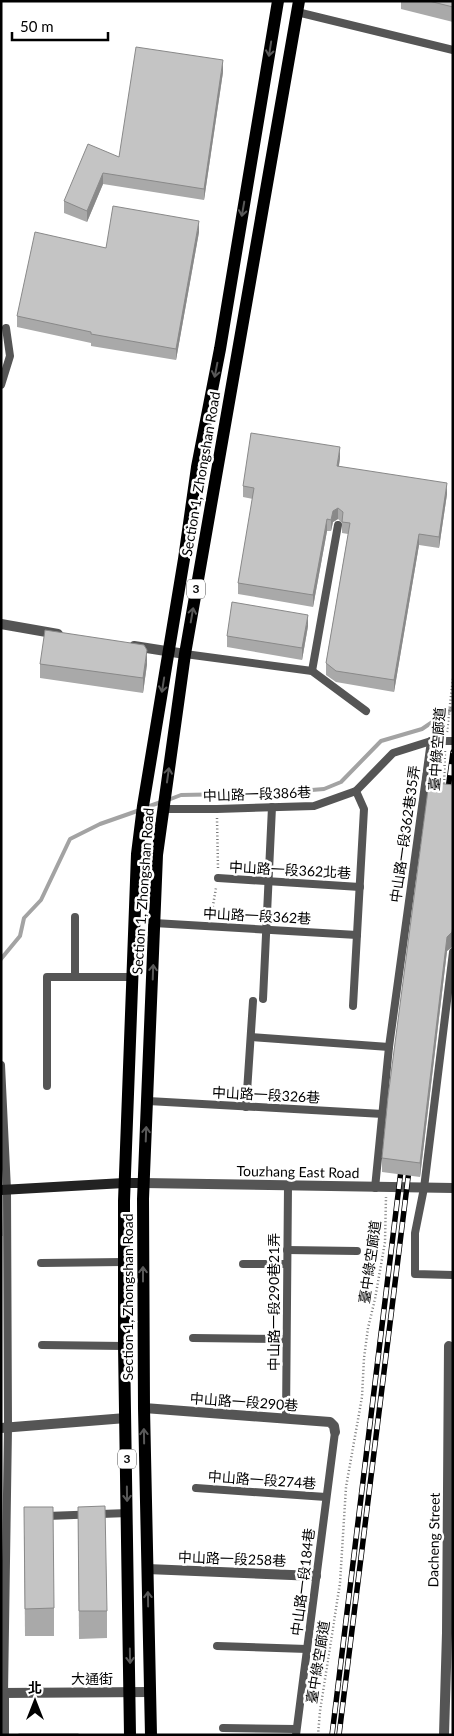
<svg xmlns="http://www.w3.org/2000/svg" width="454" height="1736" viewBox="0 0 454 1736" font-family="Lato,'Noto Sans TC',sans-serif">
	<rect width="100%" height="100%" fill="#fff"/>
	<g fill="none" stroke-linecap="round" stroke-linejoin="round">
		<!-- stream -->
		<g stroke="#a3a3a3" stroke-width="4">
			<polyline points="168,800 181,795 274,793 324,789 341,782 381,741 422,729 453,708"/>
			<polyline points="147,807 161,802"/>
			<polyline points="1,959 20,936 24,918 41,900 70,839 100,824 140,810"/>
		</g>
		<!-- path -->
		<g stroke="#777" stroke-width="2.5" stroke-dasharray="1 2.5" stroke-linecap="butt">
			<polyline points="447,732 453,678"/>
			<polyline points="444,787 445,750"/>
			<polyline points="217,818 218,868"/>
			<polyline points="211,917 216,888"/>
			<polyline points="318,1735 320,1711 340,1583 346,1487 362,1397 364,1358 368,1328 375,1299 385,1242 386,1197"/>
		</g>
		<!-- lane -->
		<g stroke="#555" stroke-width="8">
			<polyline points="297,12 453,50"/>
			<polyline points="1,385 10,356 6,328"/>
			<polyline points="185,654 312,671 366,711"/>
			<polyline points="312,671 338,525"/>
			<polyline points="163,809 217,809 314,806 356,791 393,753 431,741 453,741"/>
			<polyline points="218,878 360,887"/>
			<polyline points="154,923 357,935"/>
			<polyline points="453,952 424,1188 415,1233 415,1274 453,1275"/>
			<polyline points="75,977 75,917"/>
			<polyline points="263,999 272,807"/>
			<polyline points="353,1006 364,809 356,791"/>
			<polyline points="251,1037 389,1047"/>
			<polyline points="1,1065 7,1190 8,1428 4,1694"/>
			<polyline points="47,1086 47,977 134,977"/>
			<polyline points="148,1101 383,1114"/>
			<polyline points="246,1107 253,1001"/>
			<polyline points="375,1188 389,1047 431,741"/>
			<polyline points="287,1250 357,1251"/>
			<polyline points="41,1263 123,1262"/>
			<polyline points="243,1264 287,1264"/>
			<polyline points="193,1338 286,1339"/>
			<polyline points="42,1345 124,1346"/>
			<polyline points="286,1419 288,1186"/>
			<polyline points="196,1488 326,1497"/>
			<polyline points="47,1516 128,1513"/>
			<polyline points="217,1646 307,1649"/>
			<polyline points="223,1728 296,1729"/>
			<polyline points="296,1735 335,1432"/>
		</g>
		<!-- street -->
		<g stroke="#555" stroke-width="10">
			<polyline points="1,624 58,634"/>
			<polyline points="134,646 185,654"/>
			<polyline points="143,1183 453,1188"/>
			<polyline points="144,1408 330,1422 334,1426 335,1432"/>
			<polyline points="1,1428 126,1418"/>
			<polyline points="147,1569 316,1576"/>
			<polyline points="1,1693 150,1692"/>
			<polyline points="4,1735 4,1694"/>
			<polyline points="444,1735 447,1633 449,1346"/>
		</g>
		<!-- secondary -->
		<polyline stroke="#222" stroke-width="10" points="1,1190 124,1183 143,1183"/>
		<!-- primary -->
		<g stroke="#000" stroke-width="12">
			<polyline points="130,1735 124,1346 124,1201 137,854 143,806 184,559 197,467 220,349 278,1"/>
			<polyline points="151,1735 144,1408 143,1199 157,855 185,654 299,1"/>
		</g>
		<!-- rail casing -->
		<g stroke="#000" stroke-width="5.5">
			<g id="rail">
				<polyline points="447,797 453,752"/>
				<polyline points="332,1735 402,1162"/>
				<polyline points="339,1735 410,1162"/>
			</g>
		</g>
		<!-- rail -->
		<use href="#rail" stroke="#fff" stroke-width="4" stroke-dasharray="11" stroke-linecap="butt"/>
	</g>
	<!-- wall -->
	<g fill="#a9a9a9">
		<polygon points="401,1 453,1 453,22 401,9"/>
		<polygon points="223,72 204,200 103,184 87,222 64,213 64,201 119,157"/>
		<polygon points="199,232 176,360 91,346 91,343 17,327 17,316 106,248"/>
		<polygon points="340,458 339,466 447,494 439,548 419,545 394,692 336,682 326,675 326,663 348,534 342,533 342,523 338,519 333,522 331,531 327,531 313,607 238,594 238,583 253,499 243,497 243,486"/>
		<polygon points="308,626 302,660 227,647 227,636"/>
		<polygon points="40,664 147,664 143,693 40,678"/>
		<polygon points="453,785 453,939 452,947 447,951 420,1177 382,1172 382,1158"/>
		<polygon points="78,1507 107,1611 107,1638 79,1639"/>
		<polygon points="24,1535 54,1608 54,1636 25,1636"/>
	</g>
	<!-- shaded-wall -->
	<g fill="#898989">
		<polygon points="223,60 223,72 204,200 204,189"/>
		<polygon points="103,173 103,184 87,222 87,211"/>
		<polygon points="199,221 199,232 176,360 176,349"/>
		<polygon points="340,447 340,458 337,477 337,466"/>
		<polygon points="447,483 447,494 439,548 439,537"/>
		<polygon points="338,508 338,519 333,522 331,531 331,520 333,511"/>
		<polygon points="327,519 327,531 313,607 313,595"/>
		<polygon points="419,534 419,545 394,692 394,680"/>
		<polygon points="308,615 308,626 302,660 302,648"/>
		<polygon points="147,650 147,664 143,693 143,678"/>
		<polygon points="453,925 452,947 447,951 420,1177 420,1163 447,937"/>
	</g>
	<!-- building -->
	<g fill="#c4c4c4" stroke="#898989">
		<polygon points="429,1 453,1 453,7"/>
		<polygon points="136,47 223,60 204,189 103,173 87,211 64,201 88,144 119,157"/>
		<polygon points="113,206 199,221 176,349 91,334 91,332 17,316 35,232 106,248"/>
		<polygon points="251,433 340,447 337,466 447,483 439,537 419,534 394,680 336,671 326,663 350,523 342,522 343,512 338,508 333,511 331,520 327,519 313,595 238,583 254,488 243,486"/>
		<polygon points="232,602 308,615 302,648 227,636"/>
		<polygon points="45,630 144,645 147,650 143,678 40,664"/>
		<polygon points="429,782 453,785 453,925 452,932 447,937 420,1163 382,1158 388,1097"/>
		<polygon points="1,1191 1,1192 2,1236 1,1236"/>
		<polygon points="105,1506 107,1611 79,1611 78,1507"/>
		<polygon points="24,1507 53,1507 54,1608 25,1609"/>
		<rect x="19" y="1734" width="59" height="1"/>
	</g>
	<!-- one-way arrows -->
	<defs><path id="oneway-shaft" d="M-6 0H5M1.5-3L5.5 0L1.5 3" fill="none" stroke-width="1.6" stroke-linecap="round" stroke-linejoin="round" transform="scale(1.25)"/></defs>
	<g stroke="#595959">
		<use href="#oneway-shaft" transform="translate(270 49) rotate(99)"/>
		<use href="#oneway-shaft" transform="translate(243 209) rotate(100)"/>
		<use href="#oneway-shaft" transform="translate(216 370) rotate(101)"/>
		<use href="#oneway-shaft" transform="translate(192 615) rotate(-80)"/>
		<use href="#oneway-shaft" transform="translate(163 685) rotate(99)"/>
		<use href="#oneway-shaft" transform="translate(168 775) rotate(-82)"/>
		<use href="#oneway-shaft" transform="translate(153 972) rotate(-88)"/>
		<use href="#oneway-shaft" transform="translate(146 1134) rotate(-88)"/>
		<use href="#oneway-shaft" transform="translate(143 1274) rotate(-90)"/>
		<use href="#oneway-shaft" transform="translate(144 1436) rotate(-91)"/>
		<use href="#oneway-shaft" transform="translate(127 1494) rotate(89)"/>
		<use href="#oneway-shaft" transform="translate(148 1599) rotate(-91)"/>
		<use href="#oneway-shaft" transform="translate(130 1656) rotate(89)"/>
	</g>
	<g text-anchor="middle" stroke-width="5" stroke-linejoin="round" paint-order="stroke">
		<!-- shield labels -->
		<g fill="#fff" stroke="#4c4c4c" stroke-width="1">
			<rect x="187" y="579.5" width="18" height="19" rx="4"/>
			<rect x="118" y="1449.5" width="18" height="19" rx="4"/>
		</g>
		<g font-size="12" font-weight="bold" fill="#000">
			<text x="196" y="593">3</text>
			<text x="127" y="1463">3</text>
		</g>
		<!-- street labels -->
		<g font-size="14" fill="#000" stroke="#fff">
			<text transform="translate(201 474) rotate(-80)" y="5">Section 1, Zhongshan Road</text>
			<text transform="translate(437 749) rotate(-86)" y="5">臺中綠空廊道</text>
			<text transform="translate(257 794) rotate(-2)" y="5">中山路一段386巷</text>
			<text transform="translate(405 834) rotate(-82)" y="5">中山路一段362巷35弄</text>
			<text transform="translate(290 870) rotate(3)" y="5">中山路一段362北巷</text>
			<text transform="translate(143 891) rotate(-86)" y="5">Section 1, Zhongshan Road</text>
			<text transform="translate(257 916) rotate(3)" y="5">中山路一段362巷</text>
			<text transform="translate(266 1095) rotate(3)" y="5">中山路一段326巷</text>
			<text transform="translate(298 1172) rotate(1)" y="5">Touzhang East Road</text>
			<text transform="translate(370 1262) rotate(-82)" y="5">臺中綠空廊道</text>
			<text transform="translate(128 1297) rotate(-90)" y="5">Section 1, Zhongshan Road</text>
			<text transform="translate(274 1302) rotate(-90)" y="5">中山路一段290巷21弄</text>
			<text transform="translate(244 1402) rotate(4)" y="5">中山路一段290巷</text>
			<text transform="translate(262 1480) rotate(4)" y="5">中山路一段274巷</text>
			<text transform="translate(434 1540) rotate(-89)" y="5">Dacheng Street</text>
			<text transform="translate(232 1559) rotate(2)" y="5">中山路一段258巷</text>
			<text transform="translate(303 1582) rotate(-83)" y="5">中山路一段184巷</text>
			<text transform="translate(318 1662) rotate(-81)" y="5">臺中綠空廊道</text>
			<text x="92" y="1684">大通街</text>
		</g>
	</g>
	<!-- border -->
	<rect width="454" height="1736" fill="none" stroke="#000000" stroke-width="5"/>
	<!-- north arrow -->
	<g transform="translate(35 1701)" stroke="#ffffff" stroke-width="4" paint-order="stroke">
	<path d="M0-4L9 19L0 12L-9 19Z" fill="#000000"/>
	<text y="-8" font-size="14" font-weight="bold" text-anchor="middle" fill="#000000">北</text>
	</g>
	<!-- scale -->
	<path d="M12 32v8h96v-8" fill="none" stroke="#000000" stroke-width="2.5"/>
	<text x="20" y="32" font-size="15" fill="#000000" stroke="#ffffff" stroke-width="4" paint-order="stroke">50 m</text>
</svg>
